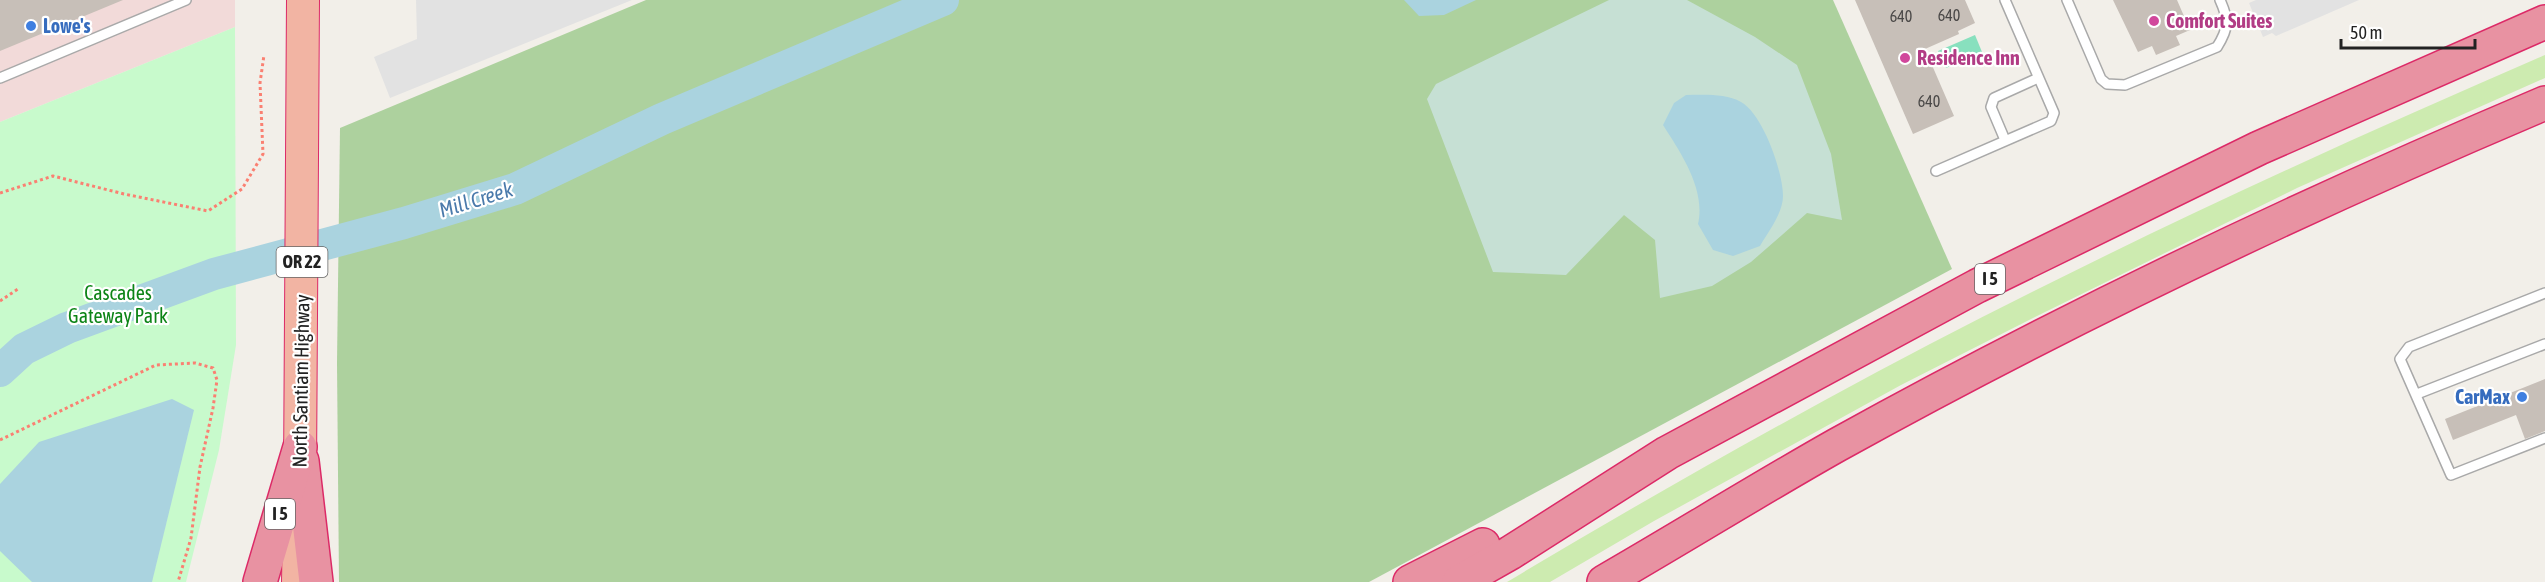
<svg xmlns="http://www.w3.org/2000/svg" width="2545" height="582" viewBox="0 0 2545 582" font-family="'Asap Condensed',sans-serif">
	<rect width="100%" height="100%" fill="#f2efe9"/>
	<!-- commercial -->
	<polygon fill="#f2dad9" points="0,0 235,0 235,27 0,122"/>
	<!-- grass -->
	<path fill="#cdebb0" d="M 2545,55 L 2545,78 L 2297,188 L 2039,315 L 1901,385 L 1654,521 L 1550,582 L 1507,582 C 1612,519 1719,458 1827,399 C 2060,272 2302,160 2545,55 Z"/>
	<!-- forest -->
	<polygon fill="#add19e" points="646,0 1833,0 1952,269 1369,582 339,582 337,363 340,128"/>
	<!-- wetland -->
	<polygon fill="#c6e0d4" points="1609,0 1687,0 1755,37 1797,65 1831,154 1842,220 1807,213 1751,262 1712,286 1660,298 1655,240 1624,215 1566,275 1493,272 1427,99 1436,84"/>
	<!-- park -->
	<polygon fill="#c8facc" points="235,27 236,345 219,450 186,582 0,582 0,122"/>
	<!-- pitch -->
	<polygon fill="#88e0be" points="1975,35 1982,52 1946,68 1938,51"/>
	<!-- parking -->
	<g fill="#e2e2e2">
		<polygon points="416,0 632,0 390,98 374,57 417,39"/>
		<polygon points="2256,0 2359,0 2276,36 2272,33 2263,37 2249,3"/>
	</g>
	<!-- water -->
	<g fill="#aad3df">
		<polygon points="1404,0 1476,0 1444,15 1419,16"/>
		<path d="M 1686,95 C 1703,95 1725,93 1741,102 C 1763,114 1783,172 1783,196 C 1783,213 1768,232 1760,246 L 1733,256 L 1713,250 L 1698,224 C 1706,190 1681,153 1663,125 L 1674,103 Z"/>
		<polygon points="172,399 194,410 152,582 32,582 0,551 0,484 39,442"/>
	</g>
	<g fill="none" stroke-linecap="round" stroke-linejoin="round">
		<!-- river -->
		<polyline stroke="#aad3df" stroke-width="32" points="0,371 24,349 67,328 214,274 404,223 515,189 662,119 943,0"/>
	</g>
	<!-- building -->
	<g fill="#c7bfb8">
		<polygon points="0,0 123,0 0,51"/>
		<polygon points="1855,0 1965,0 1975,23 1958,31 1959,34 1925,49 1954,116 1913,134"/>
		<polygon points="2113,0 2177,0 2190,30 2176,36 2180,45 2156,55 2152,46 2138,52"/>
		<polygon points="2545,379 2545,431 2525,439 2516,415 2453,440 2445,419"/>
	</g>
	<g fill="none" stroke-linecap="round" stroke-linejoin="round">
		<!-- service casing -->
		<g stroke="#a9a9a9" stroke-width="12">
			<g id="service">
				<path d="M 2067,0 L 2101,79 L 2107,84 L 2125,85 L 2217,47 C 2229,28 2229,20 2220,0"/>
				<polyline points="0,78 186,0"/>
				<polyline points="2005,140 1991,107 1994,98 2038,78"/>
				<polyline points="1936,171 2051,121 2054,113 2005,0"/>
				<polyline points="2545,293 2409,347 2400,359 2451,475 2545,438"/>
				<polyline points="2417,394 2545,344"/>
			</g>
		</g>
		<!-- trunk casing -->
		<g stroke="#dc2a67" stroke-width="34">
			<g id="trunk">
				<polyline points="300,473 303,0"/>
				<polyline points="298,582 299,526"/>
			</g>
		</g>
		<!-- motorway casing -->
		<g stroke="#dc2a67" stroke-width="36">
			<g id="motorway">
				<polyline points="302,461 316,582"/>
				<polyline points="260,582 300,447"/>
				<polyline points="1410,582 1483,545"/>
				<polyline points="1459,582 1510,553 1667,453 1977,286 2259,148 2545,22"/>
				<path d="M 1604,582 C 1682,537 1759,489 1837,445 C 2066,318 2304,205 2545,103"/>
			</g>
		</g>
		<!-- path -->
		<g stroke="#fa8072" stroke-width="3" stroke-dasharray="3 3" stroke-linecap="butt">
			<polyline points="0,193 53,176 124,194 208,211 242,189 263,154 260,83 264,55"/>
			<polyline points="0,301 18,289"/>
			<polyline points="0,440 156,365 195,363 213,368 217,380 213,408 200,467 191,538 178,582"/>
		</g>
		<!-- service -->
		<use href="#service" stroke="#fff" stroke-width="9"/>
		<!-- trunk -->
		<use href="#trunk" stroke="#f2b4a3" stroke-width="32"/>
		<!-- motorway -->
		<use href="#motorway" stroke="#e892a2" stroke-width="33"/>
	</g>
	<!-- markers -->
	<g fill="#d1479c" stroke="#fff" stroke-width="2">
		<circle cx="2154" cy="21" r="6"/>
		<circle cx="1905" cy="58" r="6"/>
	</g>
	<g fill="#3f7fe0" stroke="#fff" stroke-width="2">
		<circle cx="31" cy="26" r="6"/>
		<circle cx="2522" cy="397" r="6"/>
	</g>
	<g text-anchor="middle" stroke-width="4.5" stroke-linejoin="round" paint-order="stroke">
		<!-- number labels -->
		<g font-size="16" fill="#4b4948">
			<text x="1949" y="21">640</text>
			<text x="1901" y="22">640</text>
			<text x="1929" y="107">640</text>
		</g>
		<!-- shield labels -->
		<g fill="#fff" stroke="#646464" stroke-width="1.5">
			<rect x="276.5" y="247" width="51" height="30" rx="4.5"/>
			<rect x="1975" y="264" width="30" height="30" rx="4.5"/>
			<rect x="265" y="499" width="30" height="30" rx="4.5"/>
		</g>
		<g font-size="18" font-weight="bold" fill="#222">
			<text x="302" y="268">OR 22</text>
			<text x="1990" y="285">I 5</text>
			<text x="280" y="520">I 5</text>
		</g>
		<!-- hotel labels -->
		<g font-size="20" font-weight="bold" fill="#b23c85" stroke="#fff" text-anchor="start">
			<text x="2166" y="28">Comfort Suites</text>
			<text x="1917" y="65">Residence Inn</text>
		</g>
		<!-- shop labels -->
		<g font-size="20" font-weight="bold" fill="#366cbe" stroke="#fff" text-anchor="start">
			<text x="43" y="33">Lowe's</text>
			<text x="2510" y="404" text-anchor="end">CarMax</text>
		</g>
		<!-- park labels -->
		<g font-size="20" fill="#0c8416" stroke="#fff">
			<text x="118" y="300">Cascades<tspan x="118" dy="23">Gateway Park</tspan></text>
		</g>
		<!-- street labels -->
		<g font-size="20" fill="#222" stroke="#fff">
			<text transform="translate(301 381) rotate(-89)" y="7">North Santiam Highway</text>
		</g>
		<!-- water labels -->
		<g font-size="21" font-style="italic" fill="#4a7aab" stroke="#fff">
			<text transform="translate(476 200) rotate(-17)" y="7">Mill Creek</text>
		</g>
	</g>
	<!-- scale -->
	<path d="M2341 39v9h134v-9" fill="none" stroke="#222222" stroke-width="3"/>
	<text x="2350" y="39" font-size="18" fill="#222222" stroke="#ffffff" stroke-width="4.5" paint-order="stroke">50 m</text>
</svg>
